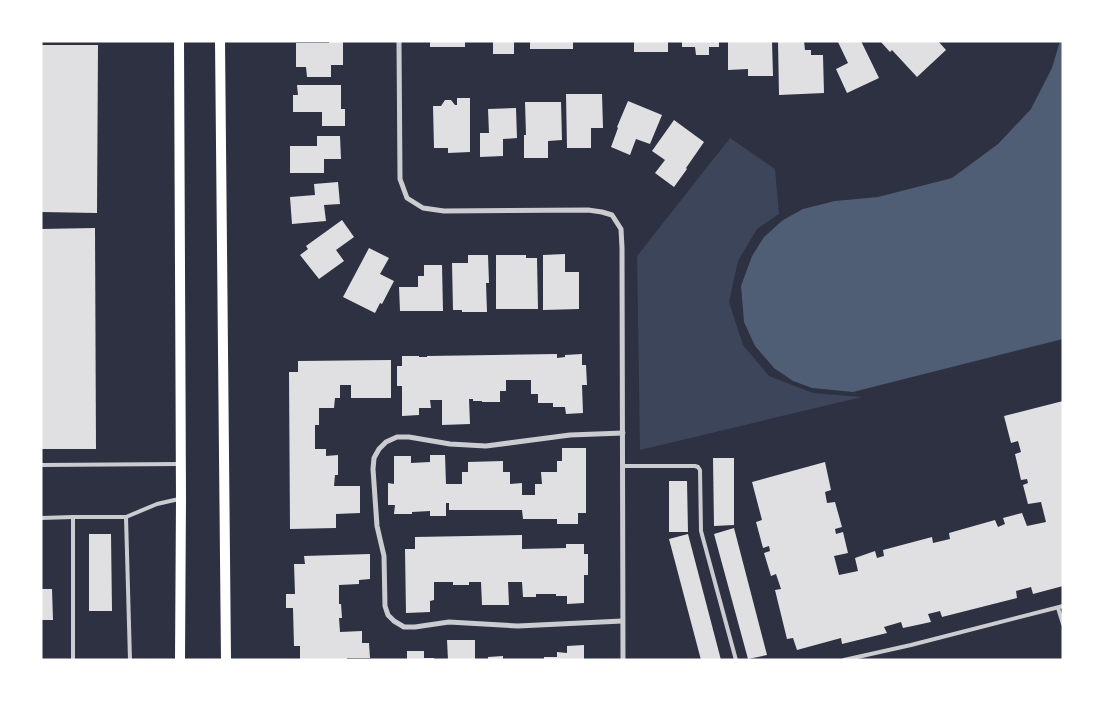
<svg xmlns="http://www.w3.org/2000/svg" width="1104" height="701" viewBox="0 0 1104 701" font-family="Karla,sans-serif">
	<rect width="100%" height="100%" fill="#2d3142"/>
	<!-- green -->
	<polygon fill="#3c4559" points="730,138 775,169 779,214 757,229 738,261 729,302 743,345 769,376 813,393 862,397 640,450 637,256"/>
	<!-- water -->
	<polygon fill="#4f5d75" points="1060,41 1063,41 1063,339 853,392 812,388 793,381 774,368 755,346 744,322 741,286 752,256 764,237 783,220 803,209 835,201 878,197 952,178 998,144 1031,109 1052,68"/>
	<!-- building -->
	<g fill="#e0e0e3">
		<polygon points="329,41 343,41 343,65 331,65 331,77 307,77 306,67 296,67 296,43 329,43"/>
		<rect x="430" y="41" width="35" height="6"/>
		<rect x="493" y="41" width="21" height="13"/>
		<rect x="530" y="41" width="43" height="8"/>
		<rect x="634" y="41" width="34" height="11"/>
		<polygon points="682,41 719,41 719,47 709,47 709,55 696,55 695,47 682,47"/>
		<polygon points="728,41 772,41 773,76 748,76 748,69 728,70"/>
		<polygon points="778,41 804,41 805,50 811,50 811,55 823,55 824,93 779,95"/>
		<polygon points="840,41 861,41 879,78 847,93 836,69 848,63 838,42"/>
		<polygon points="880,41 938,41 946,50 917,77 892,50 890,52"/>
		<polygon points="41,45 98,45 97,213 41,212"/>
		<polygon points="297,85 341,85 341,109 345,109 345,126 322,126 322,112 293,112 293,95 298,95"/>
		<polygon points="566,94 602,94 603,128 591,128 591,148 567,148"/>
		<polygon points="457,98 470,98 470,152 448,153 448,148 434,148 433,106 441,106 445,100 451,100 455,105 457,105"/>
		<polygon points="628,101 662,115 650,144 636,139 630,155 611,147 618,128 617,127"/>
		<polygon points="525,102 561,102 562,140 548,141 548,158 524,158 524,135 526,135"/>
		<polygon points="516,108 517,138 503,139 503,156 480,157 480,133 489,133 488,109"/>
		<polygon points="674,120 704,142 686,168 687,169 674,187 655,173 665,160 652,151"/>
		<polygon points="317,136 340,136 341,159 324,159 324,173 290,173 290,146 317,146"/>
		<polygon points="338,182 340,204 324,205 326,221 292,224 290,197 315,195 314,184"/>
		<polygon points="342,220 354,237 336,250 344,261 319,279 300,255 308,249 306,246"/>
		<polygon points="95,228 96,449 41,449 41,229"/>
		<polygon points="369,248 389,258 380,274 394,281 382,304 380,303 375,313 343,297"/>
		<polygon points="565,254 565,272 579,272 579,309 543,310 543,255"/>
		<polygon points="468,255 488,255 489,283 486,283 487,312 462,312 462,310 453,310 452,263 468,263"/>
		<polygon points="496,255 526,255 526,258 537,258 538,309 496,309"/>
		<polygon points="424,265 442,265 443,311 400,311 399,287 418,287 418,276 424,276"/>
		<polygon points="557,354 557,358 565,357 565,355 582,354 582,365 586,365 587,385 582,385 583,413 566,414 565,407 553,407 553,403 538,403 538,394 531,394 531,380 506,380 506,391 500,391 500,402 482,402 482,401 473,401 473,399 469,399 470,424 442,425 442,400 430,400 431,408 419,408 419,415 402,416 402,386 397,386 397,366 402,366 402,356 419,356 419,357 427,357 427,356"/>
		<polygon points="391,360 391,398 351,398 351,385 340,385 340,398 335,398 334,408 319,408 319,425 315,425 315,449 326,449 326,456 338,455 338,475 335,475 334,486 360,486 360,513 336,514 336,528 290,529 289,372 298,372 298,361"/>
		<polygon points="1063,401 1063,586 1033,594 1031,587 1016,591 1017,598 942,617 940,611 928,614 931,622 903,628 901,622 884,627 887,633 842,644 841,638 797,650 793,638 787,639 775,590 781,589 776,574 771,576 764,553 770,551 769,546 763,548 756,522 762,520 752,482 825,462 831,490 825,492 827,503 835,502 842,527 835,529 836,534 843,532 848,553 834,556 839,575 858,571 855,558 875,551 877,558 884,556 883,550 932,537 933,543 950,539 949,533 995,520 998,527 1005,524 1003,518 1022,513 1027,526 1046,522 1041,502 1028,504 1023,485 1028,483 1027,479 1021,480 1015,454 1021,452 1018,441 1011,443 1004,416"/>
		<polygon points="562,448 586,448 586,513 578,513 578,524 557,524 557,519 523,519 522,510 449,510 449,503 446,503 446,516 430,516 430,511 412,512 412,514 394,514 395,505 388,505 388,483 394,484 394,456 411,456 411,463 430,462 430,455 445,455 446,484 462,484 462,472 468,472 468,462 503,461 503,472 510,472 510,484 522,483 522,495 535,495 535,484 542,484 541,472 557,472 557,461 562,461"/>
		<polygon points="713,458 734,458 734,525 714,526"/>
		<polygon points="669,481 687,481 688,532 669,532"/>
		<polygon points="734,528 767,655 748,659 714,534"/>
		<polygon points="89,534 111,534 112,611 89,611"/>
		<polygon points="688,534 721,660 701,660 669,539"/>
		<polygon points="522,535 522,549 566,548 566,544 584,544 584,554 588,554 588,575 584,575 584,603 567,604 567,596 556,596 556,594 536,594 536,597 523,597 522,582 508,582 509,605 482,605 481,582 469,582 469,585 453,585 453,582 434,582 434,600 430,601 430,612 406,613 405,549 415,549 415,537"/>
		<polygon points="370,554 370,579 359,580 359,584 339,585 339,604 341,604 342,618 339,618 340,632 362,631 362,643 369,643 370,658 347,658 347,660 300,660 300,646 294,646 293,608 286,608 286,594 295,594 294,564 305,564 304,556"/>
		<polygon points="41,589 52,589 53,620 41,620"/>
		<polygon points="447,640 475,640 475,660 448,660"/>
		<polygon points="584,645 584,660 544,660 544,657 557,657 557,652 567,653 567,646"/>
		<polygon points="407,651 424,651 424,658 434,658 434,660 407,660"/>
		<polygon points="503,656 503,660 488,660 488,657"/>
	</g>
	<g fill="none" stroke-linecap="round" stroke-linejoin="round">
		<!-- service -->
		<g stroke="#caccd0" stroke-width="4">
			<polyline points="41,465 179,464"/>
			<polyline points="623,466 695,466 698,467 700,470 701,531 736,660"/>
			<polyline points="126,517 130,660"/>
			<polyline points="41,518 73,517"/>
			<polyline points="1058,608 1063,624"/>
			<polyline points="73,660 73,517 126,517 157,504 179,499"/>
			<polyline points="844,660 911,645 1063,606"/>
		</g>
		<!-- minor -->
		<g stroke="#caccd0" stroke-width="5">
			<polyline points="399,41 400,179 407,198 423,208 444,211 588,210 602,212 612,215 621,229 622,248 623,660"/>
			<polyline points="622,621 518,626 449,622 415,627 404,627 394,621 388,615 385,606 384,556 377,526 373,469 374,458 379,449 386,442 397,437 409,437 450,444 486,446 570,435 623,433"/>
		</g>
		<!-- secondary -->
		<g stroke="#fff" stroke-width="10">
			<polyline points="179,41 181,499 180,660"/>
			<polyline points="220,41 226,660"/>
		</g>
	</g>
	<!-- border -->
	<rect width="1104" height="701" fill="none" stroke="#ffffff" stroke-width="85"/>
</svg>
